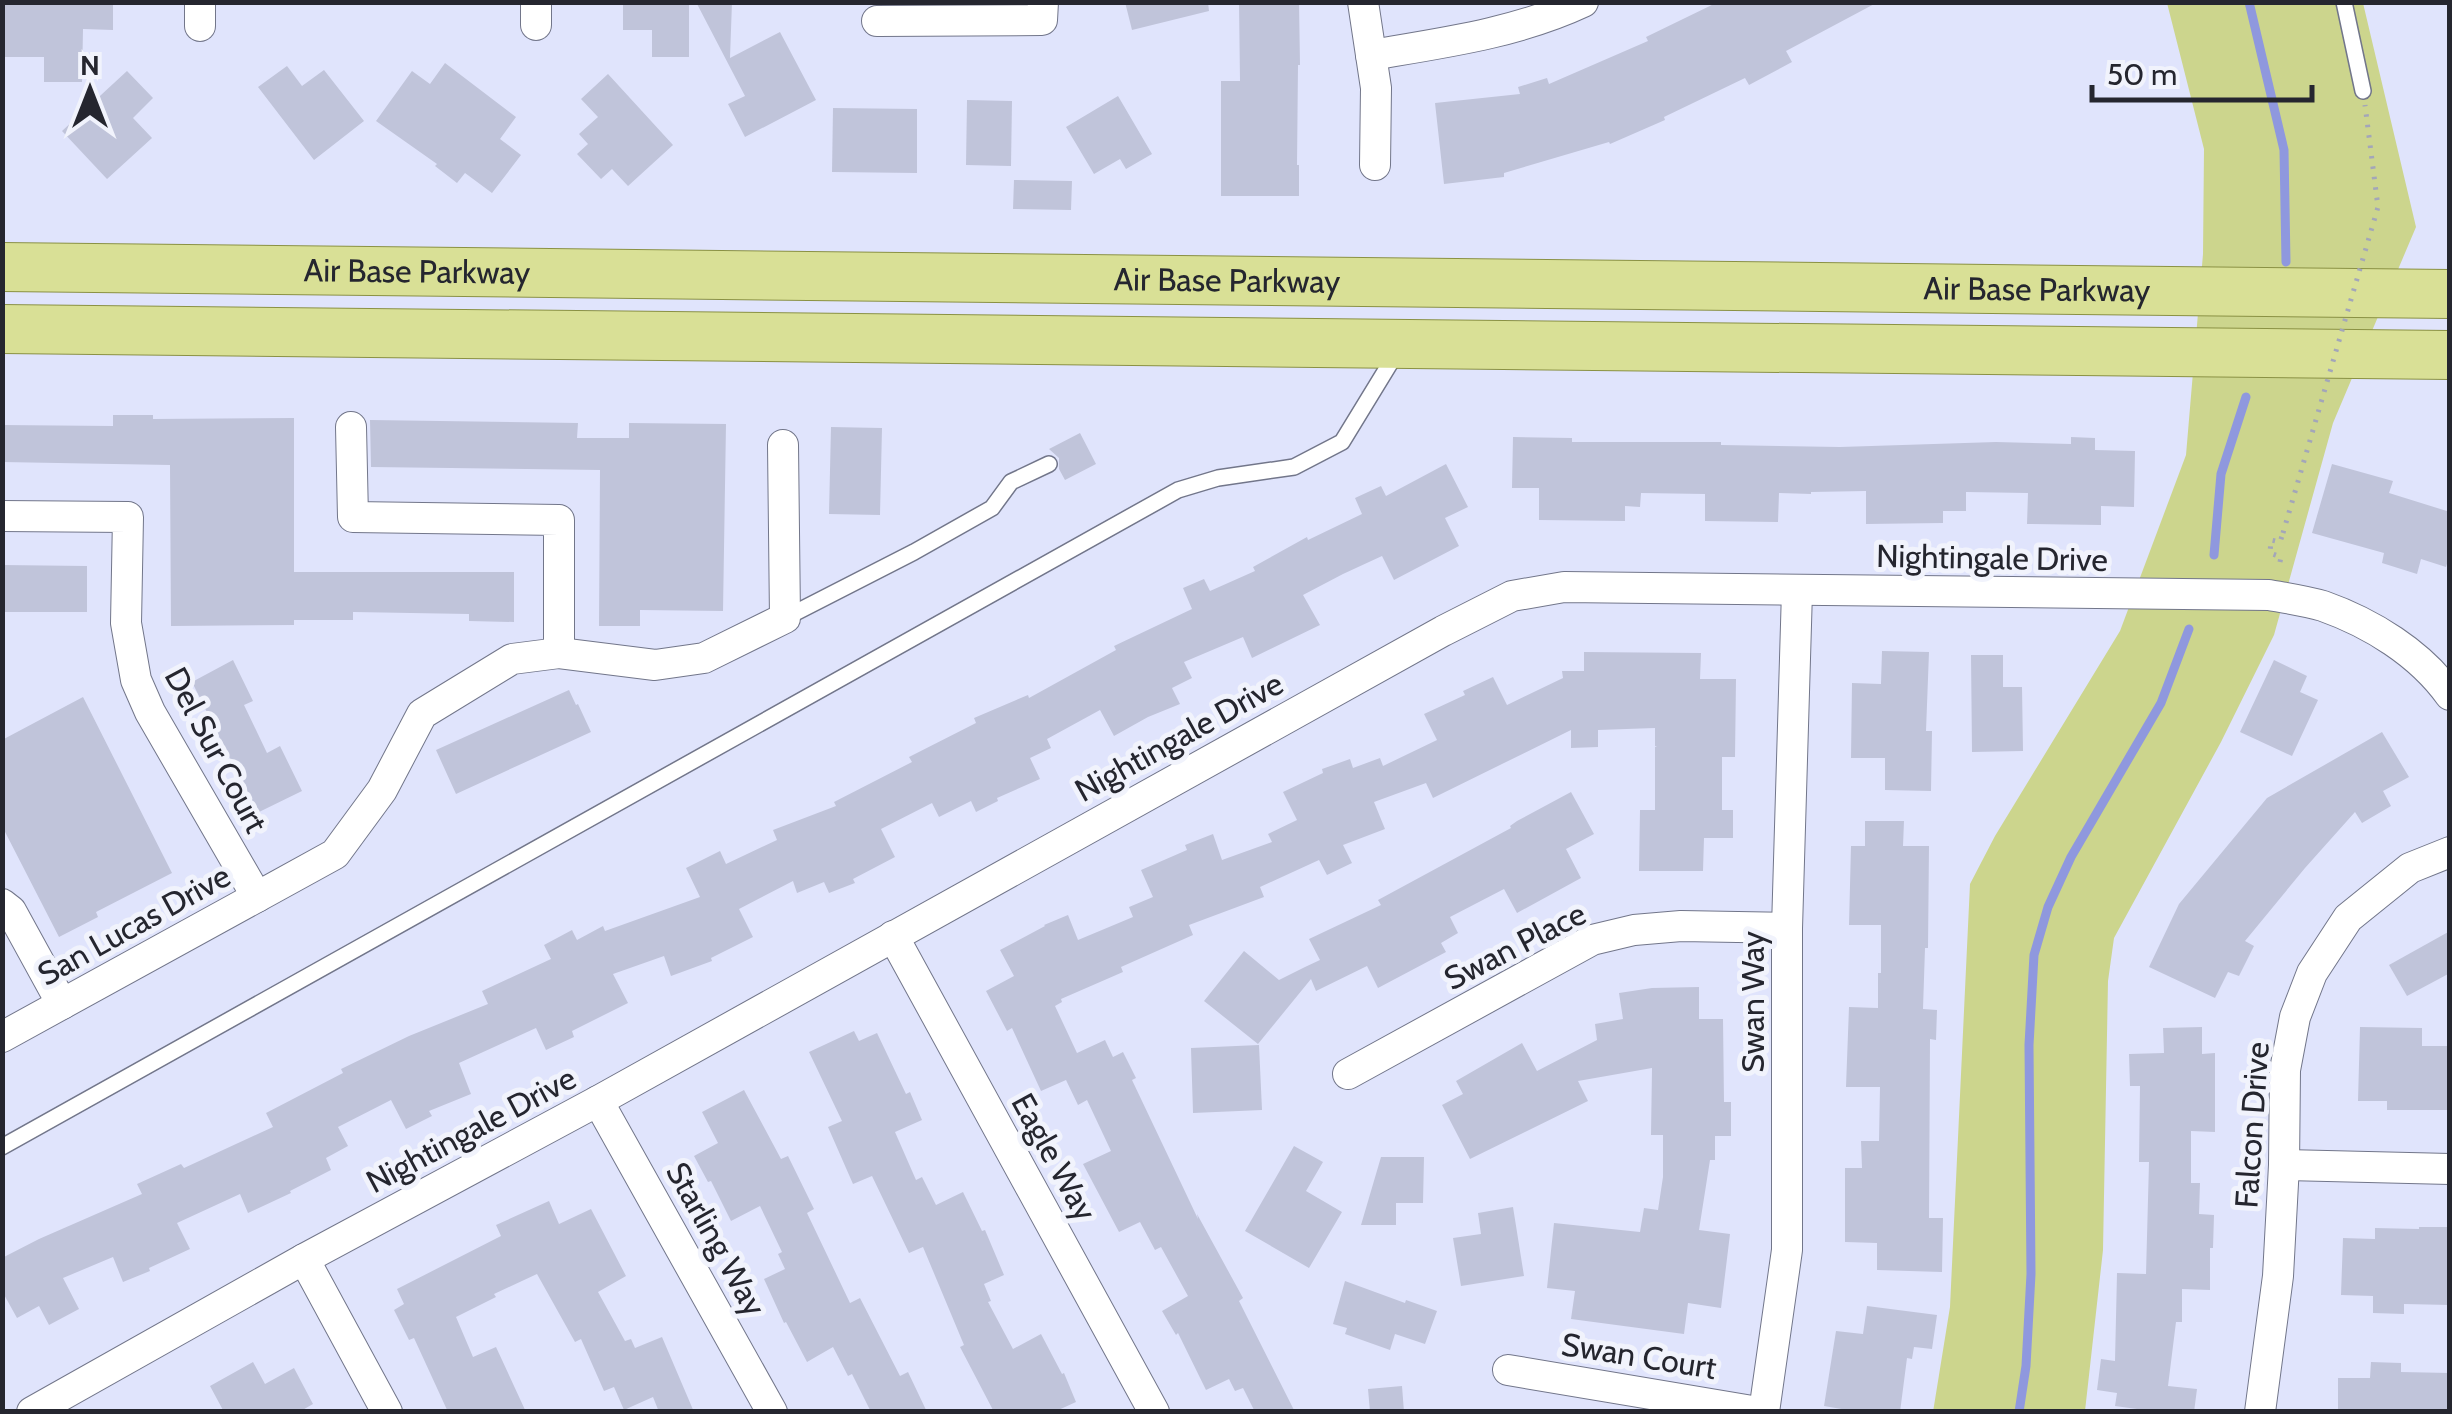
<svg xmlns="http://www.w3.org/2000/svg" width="2452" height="1414" viewBox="0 0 2452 1414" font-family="Cabin,sans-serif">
	<rect width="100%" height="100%" fill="#e0e4fc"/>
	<!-- green -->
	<polygon fill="#ccd58d" points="2167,3 2363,3 2416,227 2333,423 2274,635 2221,742 2114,938 2108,981 2103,1250 2085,1411 1933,1412 1950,1307 1970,884 1995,836 2120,631 2186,455 2203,254 2204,149"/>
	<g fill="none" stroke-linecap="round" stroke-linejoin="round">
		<!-- stream -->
		<g stroke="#8f98de" stroke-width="9">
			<polyline points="2249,2 2284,150 2286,262"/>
			<polyline points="2214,555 2221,474 2246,397"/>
			<polyline points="2019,1412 2026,1366 2031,1274 2029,1045 2034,955 2048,907 2071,857 2161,703 2189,629"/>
		</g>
	</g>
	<!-- building -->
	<g fill="#c0c4da">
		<polygon points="2,2 113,2 113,30 83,29 82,82 44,82 44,57 2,57"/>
		<polygon points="623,2 689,2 689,57 652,57 652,30 623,30"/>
		<polygon points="696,2 732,2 730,58 780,32 816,100 745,137 728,104 745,96"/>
		<polygon points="1125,2 1208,2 1209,11 1132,30"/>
		<polygon points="1239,2 1299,2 1300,65 1298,65 1297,165 1299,165 1299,196 1221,196 1221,81 1240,81"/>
		<polygon points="1718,2 1878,2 1786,51 1792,62 1749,85 1745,78 1664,117 1665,120 1610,144 1609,142 1504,173 1504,177 1444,184 1435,103 1520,94 1518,87 1547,78 1549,84 1648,41 1646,37"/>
		<polygon points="445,63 516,117 500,139 521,155 492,193 465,173 457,183 435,166 437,164 376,121 412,71 430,84"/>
		<polygon points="287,66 302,86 324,70 364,121 314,160 258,87"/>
		<polygon points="127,71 153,98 133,118 152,138 107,179 62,131"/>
		<polygon points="608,74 673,145 628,186 612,169 601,179 577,154 588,144 579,134 598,117 581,99"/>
		<polygon points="1118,96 1152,154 1126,169 1120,159 1094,174 1066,127"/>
		<polygon points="967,100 1012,101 1011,166 966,165"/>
		<polygon points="833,108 917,109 917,173 832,172"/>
		<polygon points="1014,180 1072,181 1071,210 1013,209"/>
		<polygon points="113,415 153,415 153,419 294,418 294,572 514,572 514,622 469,621 469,614 353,612 353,620 294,620 294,625 171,626 170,465 2,462 2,425 113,426"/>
		<polygon points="370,420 578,423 577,438 629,438 629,423 726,424 723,611 640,610 640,626 599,626 600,470 371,467"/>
		<polygon points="831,427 882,428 880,515 829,514"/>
		<polygon points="1080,433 1096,464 1065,480 1059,469 1059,458 1049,449"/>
		<polygon points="1513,437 1572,438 1572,442 1721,442 1721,445 1840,447 1996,442 2071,444 2071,437 2095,438 2095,450 2135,451 2134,507 2101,506 2101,525 2027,524 2028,493 1966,492 1966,511 1943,511 1943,523 1866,524 1866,491 1811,492 1811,494 1779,493 1778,522 1705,521 1705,494 1641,493 1640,507 1625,506 1625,521 1539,520 1539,488 1512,488"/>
		<polygon points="1446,464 1468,507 1445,518 1459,546 1394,580 1382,556 1343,574 1303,595 1320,625 1252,658 1243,637 1184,662 1192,678 1172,688 1180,704 1148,717 1114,736 1100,710 1047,739 1051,748 1030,758 1040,779 997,798 998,801 976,812 971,801 939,817 932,803 881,829 895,857 853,879 855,883 829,893 824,882 797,893 793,881 739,909 753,937 711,958 712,961 671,976 664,956 613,974 628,1003 572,1031 574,1037 546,1050 536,1028 459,1063 471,1094 429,1111 432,1116 406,1129 391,1100 338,1127 348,1146 326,1158 331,1170 290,1191 291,1193 248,1213 240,1194 177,1223 190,1249 149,1268 150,1271 123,1282 113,1257 63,1278 79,1309 49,1325 39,1306 17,1318 2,1291 2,1258 39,1239 142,1194 137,1184 181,1164 184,1168 273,1127 266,1113 343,1073 341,1069 409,1036 488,1004 482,991 551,959 544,945 572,930 577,940 603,926 605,931 700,897 686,868 720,851 726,864 777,840 773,830 836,806 834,802 912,762 909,757 976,723 974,718 1028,695 1029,698 1116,650 1114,646 1192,609 1183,588 1204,579 1210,591 1255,571 1253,567 1307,537 1308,540 1362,514 1355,498 1381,486 1386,496"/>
		<polygon points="2332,464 2393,481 2389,493 2450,512 2450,554 2446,567 2421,559 2417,574 2382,563 2384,553 2312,533"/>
		<polygon points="2,565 87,566 87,612 2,612"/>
		<polygon points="1882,651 1929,652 1926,731 1932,731 1931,791 1885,790 1885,758 1851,758 1852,683 1881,684"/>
		<polygon points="1584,652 1701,653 1700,679 1736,679 1735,757 1722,757 1722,810 1733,810 1733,838 1704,838 1703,871 1639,871 1640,810 1655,810 1655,747 1657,746 1655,746 1655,728 1598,730 1598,747 1571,748 1571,730 1433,798 1426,783 1374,802 1385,829 1343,845 1352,863 1327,875 1319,860 1260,887 1264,897 1189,925 1193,935 1121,967 1123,972 1061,999 1062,1002 1055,1006 1077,1053 1105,1040 1113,1057 1123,1052 1136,1078 1132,1080 1180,1181 1198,1219 1197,1214 1243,1298 1239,1301 1295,1412 1255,1412 1243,1388 1235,1391 1229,1379 1206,1390 1178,1333 1176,1335 1162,1311 1188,1296 1161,1247 1155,1250 1140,1222 1119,1232 1083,1164 1111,1151 1087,1100 1078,1105 1066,1080 1041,1091 1012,1028 1007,1031 986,991 1014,976 1000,950 1045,926 1044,925 1068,915 1078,940 1133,917 1129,907 1153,897 1141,870 1187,850 1185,845 1213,834 1222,860 1272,842 1268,834 1297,820 1283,792 1323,773 1322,769 1350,759 1353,768 1380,758 1383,766 1437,740 1424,714 1465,695 1463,691 1493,677 1507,705 1563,678 1562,671 1584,671"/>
		<polygon points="1971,655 2003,655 2003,687 2022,687 2023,751 1972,752"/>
		<polygon points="233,660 253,701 244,705 267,753 280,746 302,791 257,813 192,682"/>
		<polygon points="2274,660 2307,676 2300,692 2318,700 2292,756 2240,732"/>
		<polygon points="569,690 576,705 578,704 591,732 456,794 436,750"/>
		<polygon points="83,697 172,873 96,912 98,917 59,937 2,826 2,740"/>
		<polygon points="2382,732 2409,777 2383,791 2391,806 2362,823 2355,812 2305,868 2245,941 2254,946 2239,976 2228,972 2215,998 2149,967 2179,904 2267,798"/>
		<polygon points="1571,792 1594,834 1566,849 1581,878 1517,913 1504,889 1450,917 1458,933 1441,943 1446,952 1378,988 1367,966 1316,991 1311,979 1258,1044 1204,1001 1244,951 1279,980 1305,967 1320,960 1309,939 1381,905 1378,900 1511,828 1510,826 1517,821"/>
		<polygon points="1865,821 1904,821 1903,846 1929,846 1928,948 1925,948 1923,1009 1937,1010 1936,1040 1930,1039 1929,1218 1943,1218 1942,1272 1877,1270 1877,1243 1845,1242 1845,1168 1862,1168 1861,1141 1879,1141 1880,1087 1846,1087 1849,1007 1878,1008 1878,973 1881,973 1881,925 1849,925 1851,846 1865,846"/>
		<polygon points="2450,931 2450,973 2407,996 2389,965"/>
		<polygon points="1699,987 1699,1019 1723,1019 1724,1102 1731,1102 1731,1136 1715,1136 1715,1160 1710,1160 1699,1230 1730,1234 1721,1308 1688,1303 1684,1334 1571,1319 1575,1291 1547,1288 1554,1223 1640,1232 1644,1208 1658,1210 1663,1177 1663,1135 1651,1135 1652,1068 1578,1081 1588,1101 1470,1159 1442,1105 1463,1094 1456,1081 1522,1043 1537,1071 1597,1040 1595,1024 1623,1019 1619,993 1652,988"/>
		<polygon points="2202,1027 2202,1054 2215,1053 2215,1132 2191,1131 2191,1183 2200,1183 2199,1214 2214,1215 2213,1248 2210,1248 2210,1290 2182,1289 2182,1322 2176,1322 2168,1386 2197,1389 2194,1412 2159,1412 2115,1406 2117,1393 2097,1390 2101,1359 2115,1361 2117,1273 2146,1274 2149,1162 2139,1162 2140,1086 2130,1086 2129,1054 2164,1053 2163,1028"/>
		<polygon points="2360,1027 2422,1028 2422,1046 2450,1046 2450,1110 2387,1110 2387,1101 2358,1101"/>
		<polygon points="854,1031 859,1041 877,1033 906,1094 910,1092 922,1120 895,1132 916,1180 922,1177 936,1205 963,1192 982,1231 985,1230 1004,1275 984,1284 991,1301 988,1302 1013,1349 1041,1334 1062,1374 1064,1373 1076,1402 1054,1412 994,1412 960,1347 964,1345 923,1247 909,1253 872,1176 853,1184 828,1127 842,1121 809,1052"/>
		<polygon points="1259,1045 1262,1110 1193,1113 1191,1048"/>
		<polygon points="744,1090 781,1159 788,1156 814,1209 807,1213 850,1303 860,1298 900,1376 908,1372 927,1412 871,1412 852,1374 848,1376 833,1347 807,1362 786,1322 784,1323 764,1279 785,1269 778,1254 782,1252 760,1206 731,1221 711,1181 708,1182 694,1156 718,1143 702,1112"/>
		<polygon points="1294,1146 1323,1162 1306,1191 1342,1212 1309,1268 1245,1231"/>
		<polygon points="1381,1157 1424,1157 1423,1203 1396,1203 1396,1225 1361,1225"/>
		<polygon points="549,1201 559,1224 591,1209 626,1276 598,1292 625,1341 631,1339 635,1348 662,1337 694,1412 659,1412 653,1397 624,1410 614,1387 604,1391 581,1339 575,1342 537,1274 494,1294 496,1297 456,1317 473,1357 496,1347 526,1412 448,1412 414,1338 409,1340 394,1310 404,1304 397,1289 501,1236 496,1225"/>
		<polygon points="1513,1207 1524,1276 1461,1286 1453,1238 1481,1234 1478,1213"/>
		<polygon points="2419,1227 2450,1227 2450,1305 2404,1304 2404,1314 2373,1313 2373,1296 2341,1295 2343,1238 2375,1239 2375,1228 2419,1229"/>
		<polygon points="1345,1281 1405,1303 1406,1300 1437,1311 1425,1344 1395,1334 1390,1350 1345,1334 1347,1328 1333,1324"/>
		<polygon points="1867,1306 1937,1315 1932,1349 1914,1347 1912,1359 1907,1358 1900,1412 1859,1412 1824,1406 1836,1331 1863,1334"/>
		<polygon points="253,1362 265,1384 294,1368 313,1404 299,1412 224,1412 210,1386"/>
		<polygon points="2371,1362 2401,1363 2401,1372 2450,1373 2450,1412 2338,1412 2338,1378 2370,1378"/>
		<polygon points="1402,1386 1404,1412 1370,1412 1368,1389"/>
	</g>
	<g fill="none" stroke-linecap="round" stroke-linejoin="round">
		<!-- service casing -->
		<g stroke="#72768a" stroke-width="18">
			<g id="service">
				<polyline points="2344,2 2363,91"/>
				<polyline points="785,618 914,552 992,508 1011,482 1049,464"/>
				<polyline points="2,1147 1178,490 1218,478 1294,467 1342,442 1397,352"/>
			</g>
		</g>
		<!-- minor casing -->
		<g stroke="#72768a" stroke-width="32">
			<g id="minor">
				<polyline points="200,2 200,26"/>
				<polyline points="536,2 536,25"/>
				<polyline points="1363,2 1376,88 1375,165"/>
				<polyline points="877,21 1042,20 1043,2"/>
				<path d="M 1371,55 C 1442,43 1517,33 1583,2"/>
				<polyline points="351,427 353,517 559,520 559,653"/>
				<polyline points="2,516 128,517 126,623 136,680 150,712 257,897"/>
				<polyline points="2,904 11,911 62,1004"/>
				<polyline points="893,936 1154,1412"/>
				<polyline points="2,1037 335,854 382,790 422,714 512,659 559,653 655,665 704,658 785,618 783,445"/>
				<polyline points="1348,1074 1592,940 1634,930 1681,926 1787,928"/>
				<polyline points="598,1101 772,1412"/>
				<polyline points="2284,1165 2450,1169"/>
				<polyline points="304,1259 387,1412"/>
				<polyline points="1508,1370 1758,1412"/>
				<path d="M 32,1412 L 304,1259 L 598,1101 L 1443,631 L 1512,596 L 1564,587 L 2269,595 C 2286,598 2306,601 2323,606 C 2371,623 2420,653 2450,695"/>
				<polyline points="1764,1412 1787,1250 1787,928 1797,591"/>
				<polyline points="2260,1412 2278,1276 2284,1165 2285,1070 2295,1017 2312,973 2348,918 2410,868 2450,852"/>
			</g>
		</g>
		<!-- primary casing -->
		<g stroke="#8a9144" stroke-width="50">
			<g id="primary">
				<path id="s1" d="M 2,267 L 2450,294"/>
				<polyline points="2,329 2450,355"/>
			</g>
		</g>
		<!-- path -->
		<polyline stroke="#a3a6b9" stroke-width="5" stroke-dasharray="2.5 8" stroke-linecap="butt" points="2280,562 2281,557 2270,553 2271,540 2280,542 2283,533"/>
		<!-- service -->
		<use href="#service" stroke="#fff" stroke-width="15"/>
		<!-- minor -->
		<use href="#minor" stroke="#fff" stroke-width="30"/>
		<!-- primary -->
		<use href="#primary" stroke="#d9e096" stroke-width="48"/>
		<!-- path-bridge -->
		<polyline stroke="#a3a6b9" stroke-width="5" stroke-dasharray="2.5 8" stroke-linecap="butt" points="2283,533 2378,207 2365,105"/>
	</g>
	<g text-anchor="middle" stroke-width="10" stroke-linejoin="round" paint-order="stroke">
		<!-- street labels -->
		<g font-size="32" fill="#25262f" stroke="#f1f3fc">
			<text dy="11" stroke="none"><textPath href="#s1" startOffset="415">Air Base Parkway</textPath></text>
			<text dy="11" stroke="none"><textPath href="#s1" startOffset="1225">Air Base Parkway</textPath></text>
			<text dy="11" stroke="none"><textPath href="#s1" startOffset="2035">Air Base Parkway</textPath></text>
			<text transform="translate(1992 558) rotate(1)" y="11">Nightingale Drive</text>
			<text transform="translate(1179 737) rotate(-29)" y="11">Nightingale Drive</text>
			<text transform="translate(216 750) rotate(62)" y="11">Del Sur Court</text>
			<text transform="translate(134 925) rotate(-29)" y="11">San Lucas Drive</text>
			<text transform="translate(1515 946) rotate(-27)" y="11">Swan Place</text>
			<text transform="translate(1753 1002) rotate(-90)" y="11">Swan Way</text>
			<text transform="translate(2252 1125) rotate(-86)" y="11">Falcon Drive</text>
			<text transform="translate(471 1130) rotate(-28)" y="11">Nightingale Drive</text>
			<text transform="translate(1054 1157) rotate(61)" y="11">Eagle Way</text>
			<text transform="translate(716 1239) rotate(61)" y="11">Starling Way</text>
			<text transform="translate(1639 1356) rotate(9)" y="11">Swan Court</text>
		</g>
	</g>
	<!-- border -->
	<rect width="2452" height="1414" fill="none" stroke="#25262f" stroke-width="10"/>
	<!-- north arrow -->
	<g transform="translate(90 90)" stroke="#f1f3fc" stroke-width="8" paint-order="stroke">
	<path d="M0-8L18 38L0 25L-18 38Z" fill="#25262f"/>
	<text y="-15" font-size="28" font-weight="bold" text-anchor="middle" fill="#25262f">N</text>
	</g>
	<!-- scale -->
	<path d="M2092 85v15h220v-15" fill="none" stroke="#25262f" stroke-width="5"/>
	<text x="2107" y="85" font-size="30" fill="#25262f" stroke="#f1f3fc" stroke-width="8" paint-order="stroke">50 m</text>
</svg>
